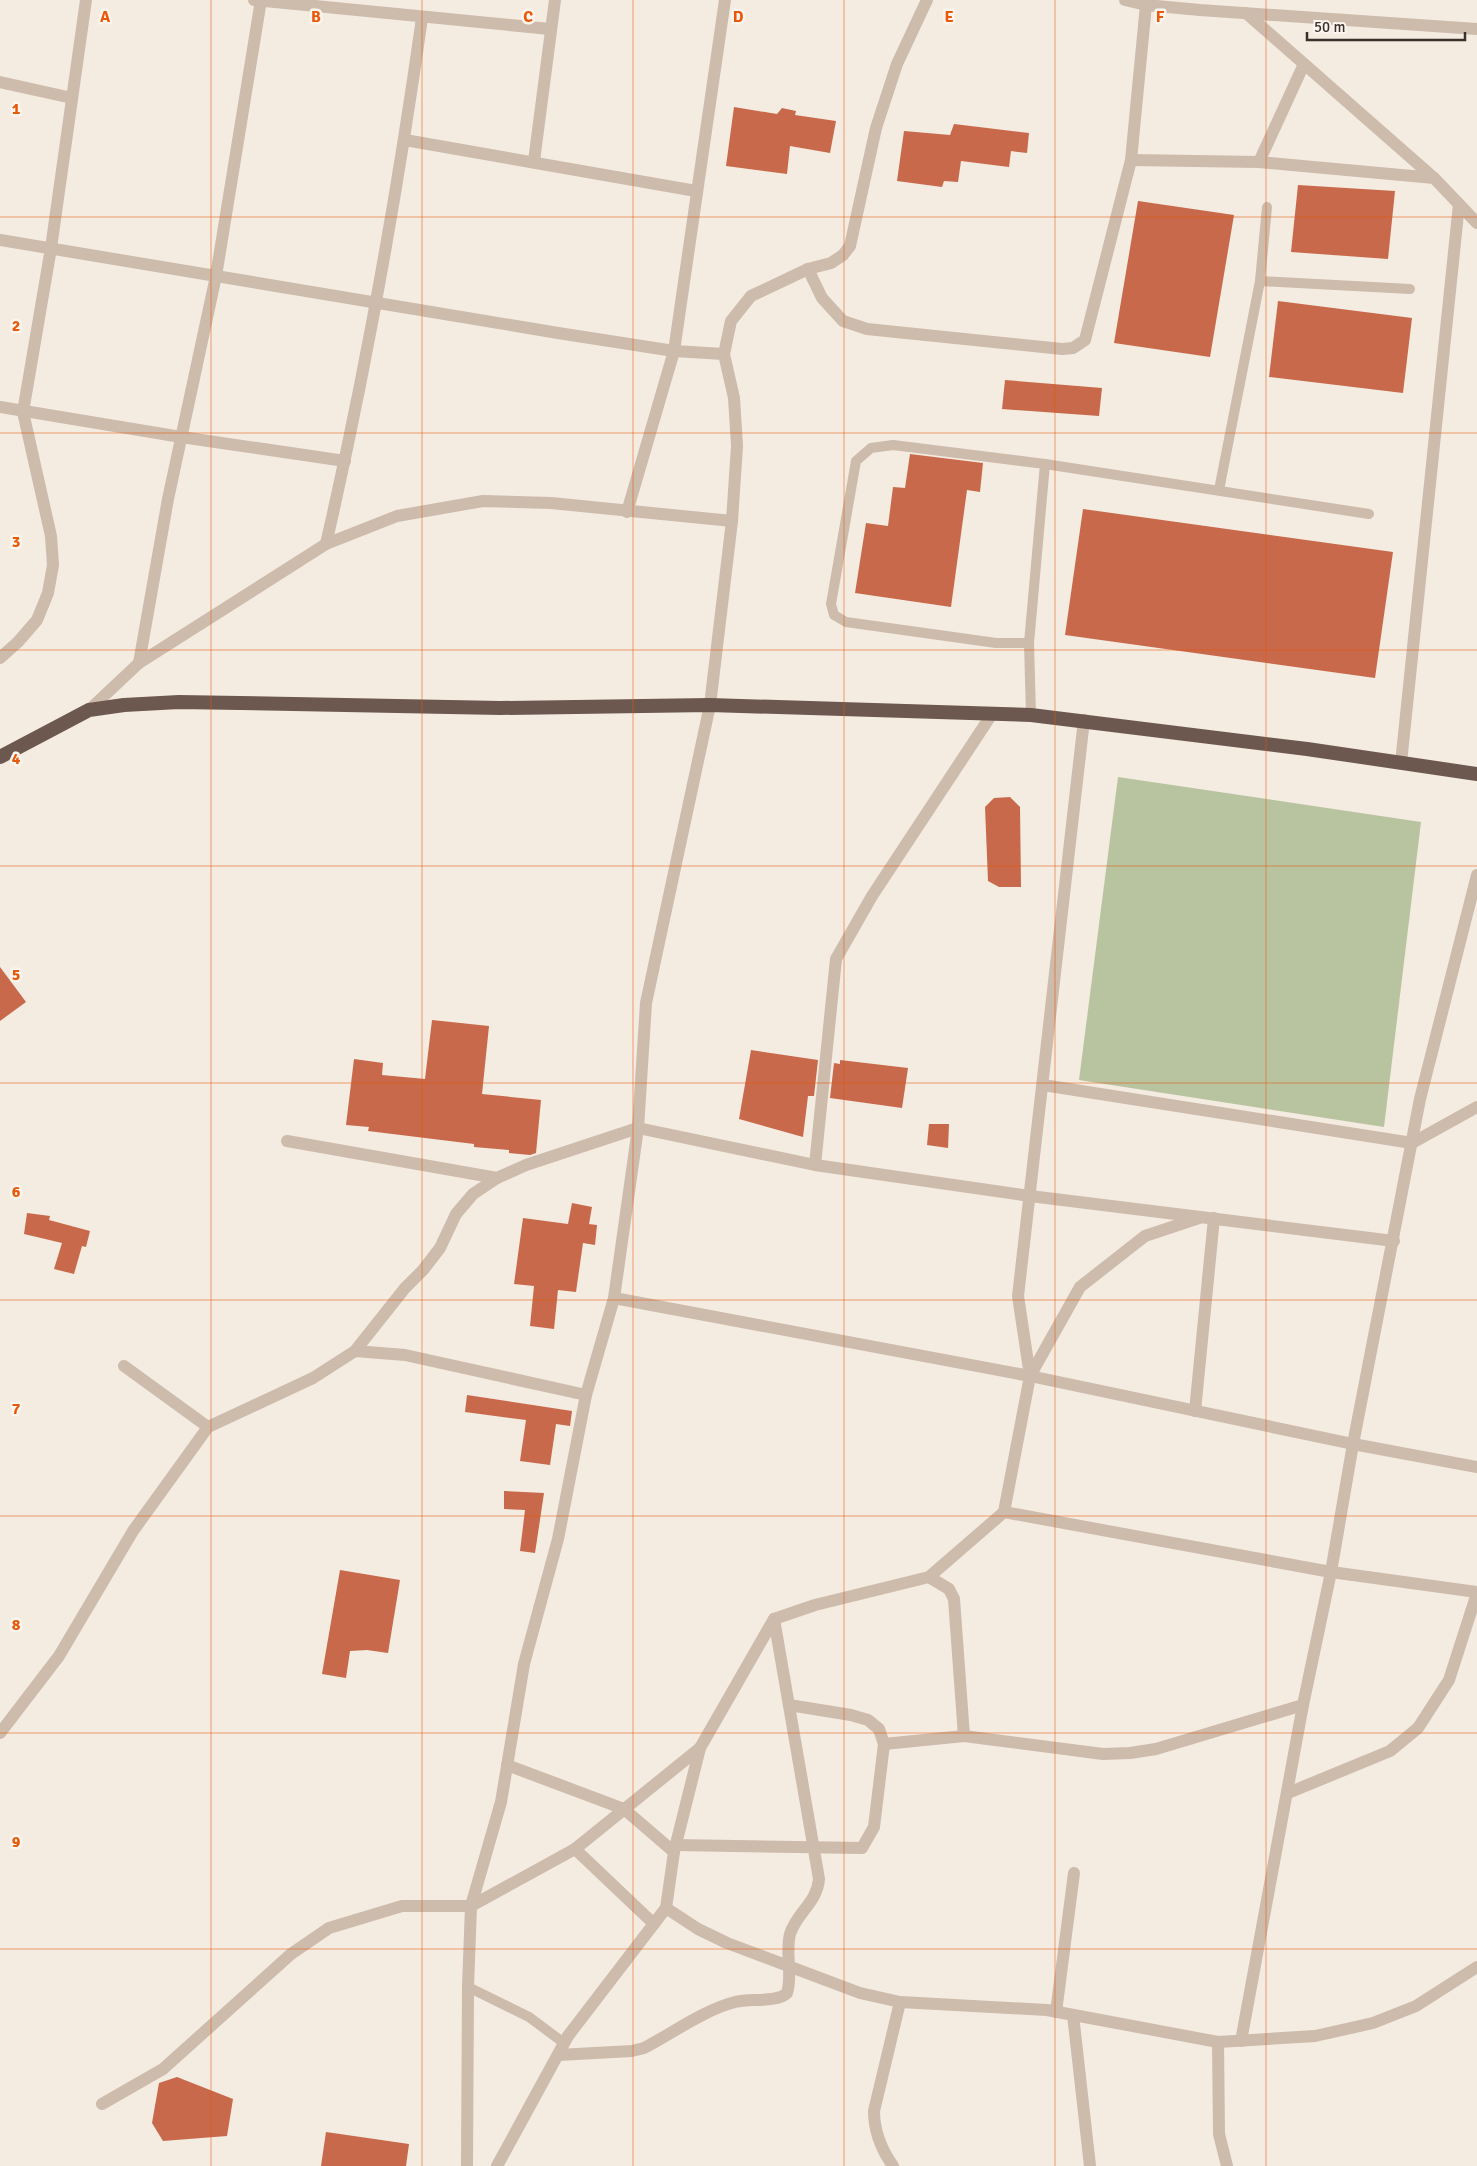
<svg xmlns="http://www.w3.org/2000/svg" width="1477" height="2166" viewBox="0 0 1477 2166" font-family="Signika,sans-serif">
	<rect width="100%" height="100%" fill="#f4ebe1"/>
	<!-- green -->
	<polygon fill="#b8c4a0" points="1118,777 1421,822 1384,1127 1079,1080"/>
	<!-- building -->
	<g fill="#c8694b">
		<polygon points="734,107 777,114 782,108 796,111 795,115 836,121 830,153 790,146 787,174 726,166"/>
		<polygon points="954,124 1029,133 1027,153 1011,151 1009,167 961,161 958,182 944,181 942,187 897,181 904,131 950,135"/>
		<polygon points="1298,185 1395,191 1388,259 1291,252"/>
		<polygon points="1138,201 1234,215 1210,357 1114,343"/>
		<polygon points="1278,301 1412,318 1403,393 1269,377"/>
		<polygon points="1005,380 1102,388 1099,416 1002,409"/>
		<polygon points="910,454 983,463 980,492 967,490 951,607 855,593 866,523 888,526 893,487 905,488"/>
		<polygon points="1083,509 1393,552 1375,678 1065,635"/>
		<polygon points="1010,797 1020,807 1021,887 999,887 988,881 985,807 994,798"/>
		<polygon points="0,967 26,1002 0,1021"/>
		<polygon points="432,1020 489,1026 482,1094 541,1100 536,1153 530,1155 509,1153 509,1150 474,1147 474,1144 368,1131 369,1127 346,1125 354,1059 383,1063 382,1075 425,1079"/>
		<polygon points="751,1050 818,1060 814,1096 808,1096 803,1137 739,1119"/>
		<polygon points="840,1060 908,1068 902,1108 830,1098 834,1063 840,1064"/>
		<polygon points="929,1124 949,1124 948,1148 927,1145"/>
		<polygon points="572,1203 592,1207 589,1224 597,1225 595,1245 583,1243 576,1292 558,1290 554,1329 530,1326 534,1286 514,1284 523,1218 568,1224"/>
		<polygon points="27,1213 50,1216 49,1220 90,1231 86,1247 82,1246 74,1274 54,1269 62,1243 24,1234"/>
		<polygon points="467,1395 572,1411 570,1426 556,1424 550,1465 520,1461 526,1420 465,1412"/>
		<polygon points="504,1491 544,1493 535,1553 520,1551 525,1510 504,1509"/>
		<polygon points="340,1570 400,1580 388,1653 367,1650 350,1651 346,1678 322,1674"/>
		<polygon points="177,2077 233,2099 227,2136 163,2141 152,2123 159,2083"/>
		<polygon points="326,2132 409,2144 406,2166 321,2166"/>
	</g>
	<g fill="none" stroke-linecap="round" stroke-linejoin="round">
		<!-- service -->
		<g stroke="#cdbbac" stroke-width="10">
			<polyline points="1260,281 1410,289"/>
			<polyline points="1219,490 1260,281 1267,207"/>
			<polyline points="1029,643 996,643 846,622 834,615 831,604 856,461 871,448 893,445 1045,464 1369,514"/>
			<polyline points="1031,715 1029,643 1045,464"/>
			<polyline points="468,1987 529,2017 564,2043"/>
		</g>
		<!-- minor -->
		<g stroke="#cdbbac" stroke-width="12">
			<polyline points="254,0 550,29"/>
			<polyline points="1125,0 1146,5 1200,10 1477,29"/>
			<polyline points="1246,13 1434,178 1477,223"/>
			<polyline points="0,82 72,98"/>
			<polyline points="405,140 696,191"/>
			<polyline points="1131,160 1259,162 1434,178"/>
			<polyline points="534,161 555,0"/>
			<polyline points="1259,162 1304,64"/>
			<polyline points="0,240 558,333 674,351 724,354"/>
			<polyline points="808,269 822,298 843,321 867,329 1062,349 1073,348 1085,340 1131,160 1146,5"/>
			<polyline points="0,407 181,437 345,461"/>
			<polyline points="627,512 674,351 725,0"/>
			<path d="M 326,544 C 366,370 397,195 422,18"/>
			<polyline points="0,658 18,642 37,620 48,593 53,565 51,536 23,412 51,248 86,0"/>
			<polyline points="139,663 168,499 216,276 261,0"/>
			<polyline points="89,710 139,663 326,544 397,516 483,501 551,503 732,521"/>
			<polyline points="1401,763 1459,204"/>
			<polyline points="1043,1085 1412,1143 1477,1107"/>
			<polyline points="287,1141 497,1178"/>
			<polyline points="815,1165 836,959 872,896 992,714"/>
			<polyline points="614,1298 1030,1376 1353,1444 1477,1467"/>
			<polyline points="355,1351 405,1355 586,1395"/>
			<polyline points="124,1366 208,1427"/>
			<polyline points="1030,1376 1080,1287 1145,1236 1199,1218"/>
			<polyline points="1195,1411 1214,1218"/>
			<polyline points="1004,1512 1331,1572 1477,1592"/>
			<polyline points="929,1577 949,1589 954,1599 964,1736"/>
			<polyline points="0,1733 59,1656 133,1531 208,1427 313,1378 355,1351 405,1288 423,1270 440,1248 456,1214 473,1194 497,1178 526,1165 638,1128 815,1165 1030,1196 1394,1241"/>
			<polyline points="884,1744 964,1736 1103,1754 1130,1753 1156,1749 1303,1705"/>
			<polyline points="507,1765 624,1809 674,1852"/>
			<polyline points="1288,1793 1390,1751 1418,1728 1449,1680 1477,1593"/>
			<polyline points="676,1845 862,1848 874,1827 884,1744 879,1729 868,1720 851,1715 789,1705"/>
			<polyline points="575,1849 654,1924"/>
			<polyline points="666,1908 698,1929 727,1943 860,1993 900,2002 1047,2010 1218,2042 1315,2036 1373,2023 1416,2006 1477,1967"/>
			<polyline points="1056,2012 1074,1873"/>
			<polyline points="1073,2015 1090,2166"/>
			<polyline points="1241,2041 1303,1705 1331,1572 1353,1444 1420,1099 1477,875"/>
			<polyline points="1218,2042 1219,2134 1227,2166"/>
			<path d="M 558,2055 L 632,2051 L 644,2048 C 671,2034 706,2009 735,2002 C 750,1998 777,2003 787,1993 C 793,1974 785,1954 790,1934 C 797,1912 817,1903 819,1879 L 774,1619"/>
			<polyline points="102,2104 163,2069 291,1954 329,1928 402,1906 471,1906 575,1849 700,1748"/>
			<polyline points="467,2166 468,1987 471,1906 501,1802 524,1664 558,1539 586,1395 614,1298 638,1128 646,1003 710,705 732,521 737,446 734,398 724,354 731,321 751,296 808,269 831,263 843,255 850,246 876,128 897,64 927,0"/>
			<polyline points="497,2166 568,2036 666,1908 674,1852 700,1748 774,1619 815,1605 929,1577 1004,1512 1030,1376 1018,1296 1084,720"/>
			<path d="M 893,2166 C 881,2149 874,2132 874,2111 L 900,2002"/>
		</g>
		<!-- trunk -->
		<polyline stroke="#6c584f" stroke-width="14" points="0,757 89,710 124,705 179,702 240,703 501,708 710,705 1031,715 1307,749 1477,774"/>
	</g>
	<!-- grid -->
	<path fill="none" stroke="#e8590c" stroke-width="1" stroke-opacity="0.55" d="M 211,0 L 211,2166M 422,0 L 422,2166M 633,0 L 633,2166M 844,0 L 844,2166M 1055,0 L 1055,2166M 1266,0 L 1266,2166M 0,217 L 1477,217M 0,433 L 1477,433M 0,650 L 1477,650M 0,866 L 1477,866M 0,1083 L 1477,1083M 0,1300 L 1477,1300M 0,1516 L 1477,1516M 0,1733 L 1477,1733M 0,1949 L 1477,1949"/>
	<g font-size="16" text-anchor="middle" font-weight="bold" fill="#e8590c" stroke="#fbf5ee" stroke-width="5" stroke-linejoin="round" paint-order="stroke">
		<text x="105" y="22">A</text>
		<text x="316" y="22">B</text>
		<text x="528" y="22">C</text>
		<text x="738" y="22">D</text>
		<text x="949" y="22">E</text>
		<text x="1160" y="22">F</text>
		<text x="16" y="114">1</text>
		<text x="16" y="331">2</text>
		<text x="16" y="547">3</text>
		<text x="16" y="764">4</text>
		<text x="16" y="980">5</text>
		<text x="16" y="1197">6</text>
		<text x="16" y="1414">7</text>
		<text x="16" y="1630">8</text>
		<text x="16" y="1847">9</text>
	</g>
	<!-- scale -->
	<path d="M1307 32v8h158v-8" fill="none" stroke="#3b302b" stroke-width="2.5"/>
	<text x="1314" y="32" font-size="15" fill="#3b302b" stroke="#fbf5ee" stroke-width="4" paint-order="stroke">50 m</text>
</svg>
